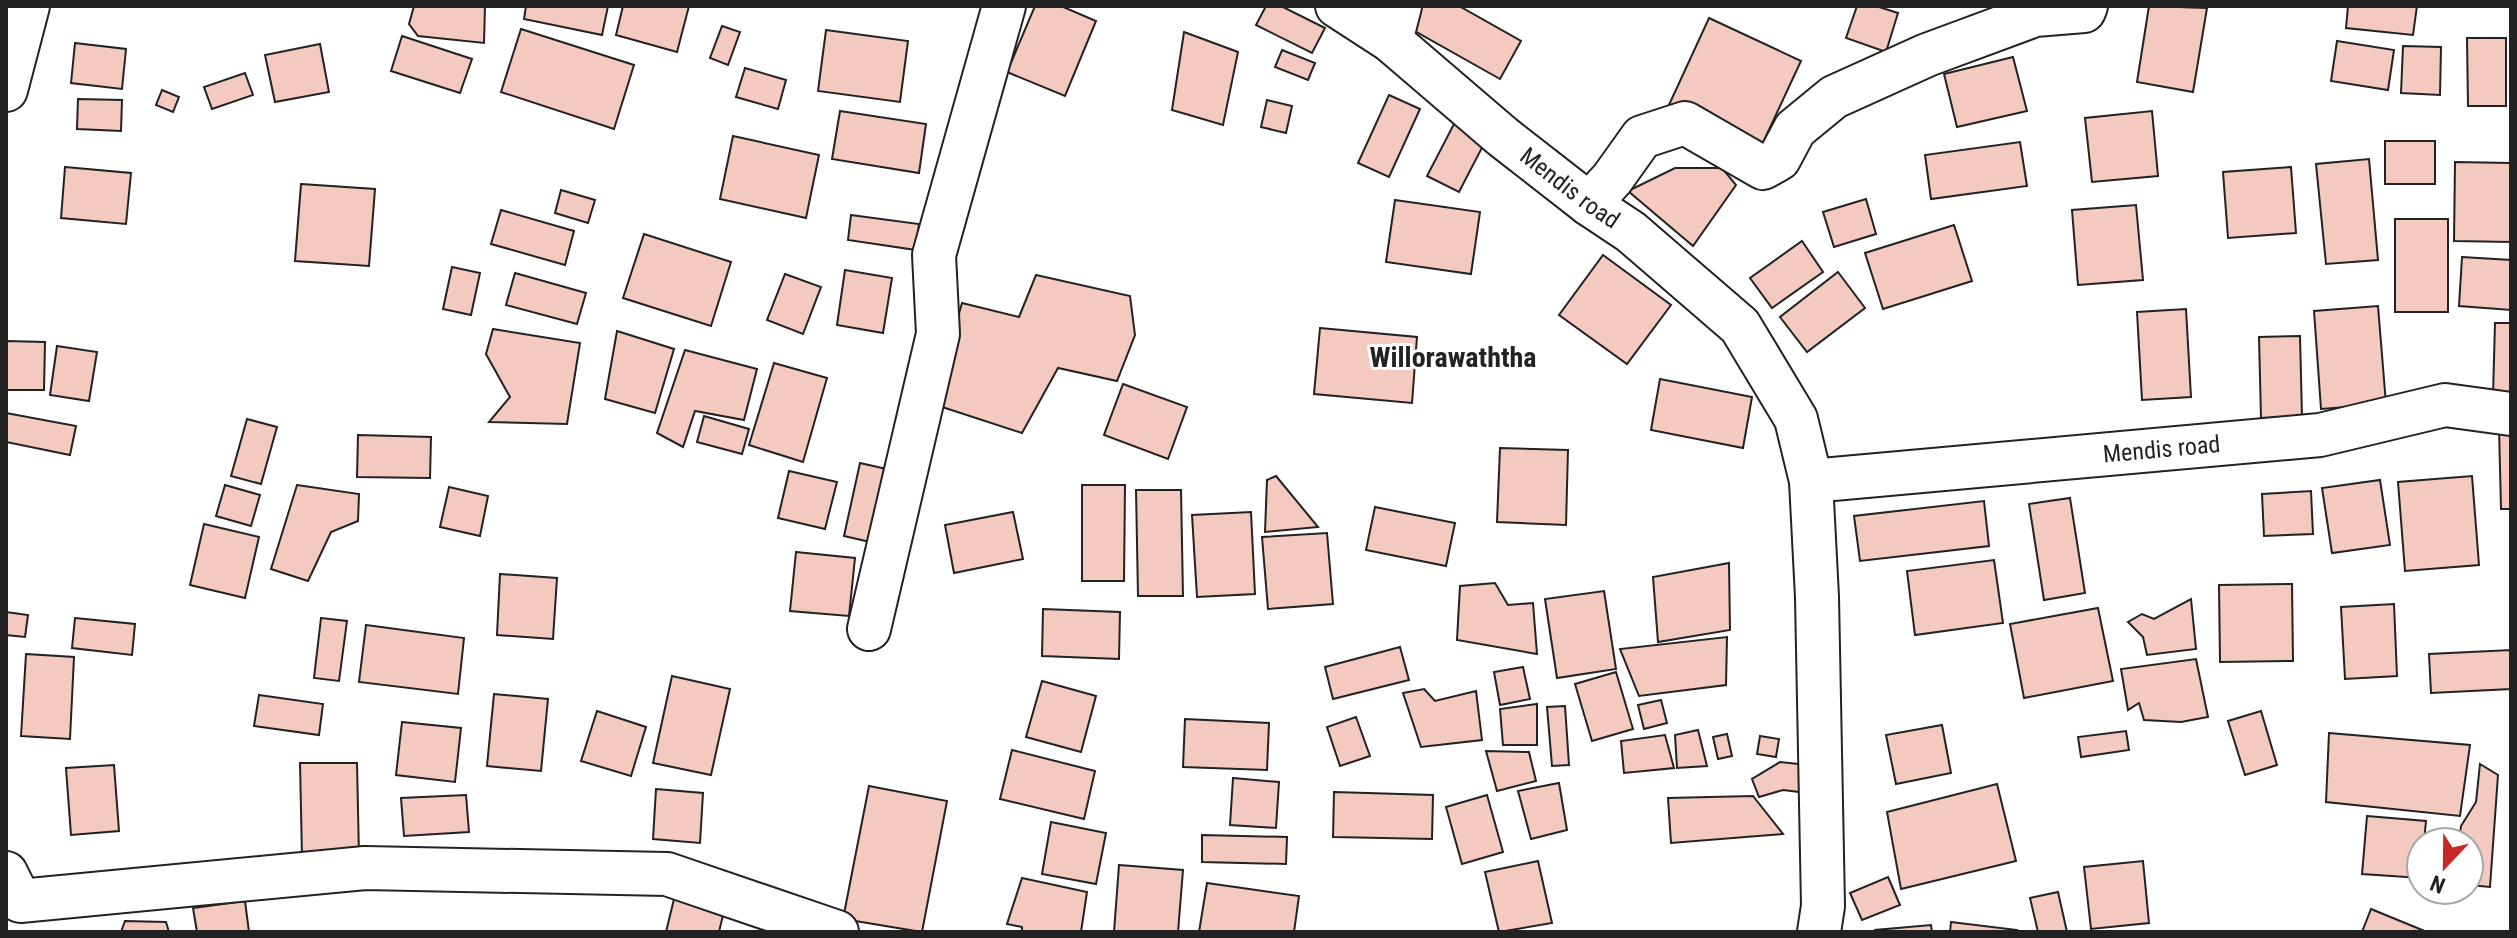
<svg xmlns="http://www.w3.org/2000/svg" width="2517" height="938" viewBox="0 0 2517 938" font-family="'Roboto Condensed',sans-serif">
	<rect width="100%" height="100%" fill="#fff"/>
	<!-- building -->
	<g fill="#f3c9c0" stroke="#222" stroke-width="2">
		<polygon points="414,6 485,6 484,43 418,36 409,24"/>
		<polygon points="526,6 608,6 602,35 524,19"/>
		<polygon points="623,6 689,6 677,52 616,35"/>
		<polygon points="1035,6 1061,6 1096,21 1065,96 1007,72"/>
		<polygon points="1266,6 1281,6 1325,28 1312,53 1256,25"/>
		<polygon points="1417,6 1459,6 1521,41 1500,79 1406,26"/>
		<polygon points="1857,6 1876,6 1898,13 1886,52 1846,38"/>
		<polygon points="2149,6 2207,8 2193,92 2137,82"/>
		<polygon points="2348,6 2417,6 2413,35 2346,28"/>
		<polygon points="1709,18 1801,61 1760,149 1668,107"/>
		<polygon points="722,26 740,32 728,65 710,58"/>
		<polygon points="521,29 634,65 614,129 501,92"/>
		<polygon points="826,30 908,41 900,102 818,91"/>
		<polygon points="1184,32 1238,52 1223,125 1172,110"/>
		<polygon points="402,36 472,59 460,93 391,71"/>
		<polygon points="2467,38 2506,38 2506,106 2468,106"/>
		<polygon points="2337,41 2394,50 2388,90 2331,81"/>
		<polygon points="75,43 126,49 122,89 71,83"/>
		<polygon points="320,44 329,92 275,102 265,55"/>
		<polygon points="2403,46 2441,47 2440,95 2401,93"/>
		<polygon points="1282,50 1315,63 1308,80 1275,67"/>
		<polygon points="2013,57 2027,111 1957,127 1944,74"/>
		<polygon points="745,68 786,80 778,109 736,97"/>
		<polygon points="245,73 253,95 212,109 204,87"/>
		<polygon points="162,90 179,97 173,112 156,105"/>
		<polygon points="1389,95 1420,109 1389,177 1358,163"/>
		<polygon points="78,99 122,100 121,131 77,129"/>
		<polygon points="1267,100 1292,106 1286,133 1261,127"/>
		<polygon points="840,111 926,124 919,173 832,159"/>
		<polygon points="2152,111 2158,176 2092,182 2085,118"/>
		<polygon points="1455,122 1487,138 1459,192 1427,176"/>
		<polygon points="733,136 819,155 806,218 720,199"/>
		<rect x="2385" y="141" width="50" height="43"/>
		<polygon points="2020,142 2027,186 1931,199 1925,155"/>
		<polygon points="2369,159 2378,260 2326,264 2316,164"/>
		<polygon points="2455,162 2511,163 2511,242 2454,241"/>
		<polygon points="65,167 131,173 126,224 61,218"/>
		<polygon points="2291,167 2296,233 2228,238 2223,172"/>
		<polygon points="1675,168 1722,168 1736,185 1693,246 1628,191"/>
		<polygon points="301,184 375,189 369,266 295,261"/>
		<polygon points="561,190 595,200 588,223 555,213"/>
		<polygon points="1866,199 1876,234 1834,247 1823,212"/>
		<polygon points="1395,200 1480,212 1471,274 1386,262"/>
		<polygon points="2136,205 2143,280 2078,285 2072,210"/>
		<polygon points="501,210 574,231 565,265 491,244"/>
		<polygon points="851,215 919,224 916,250 848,240"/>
		<rect x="2395" y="219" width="53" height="93"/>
		<polygon points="1954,225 1972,281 1883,309 1865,253"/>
		<polygon points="644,234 731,262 711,326 623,298"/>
		<polygon points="1802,241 1823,272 1772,308 1750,278"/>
		<polygon points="1603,255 1671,305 1627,364 1559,315"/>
		<polygon points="2462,257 2511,260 2511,310 2459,306"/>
		<polygon points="452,267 480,273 471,315 443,309"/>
		<polygon points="845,270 892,278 883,333 837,325"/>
		<polygon points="1838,272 1865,308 1807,352 1780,317"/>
		<polygon points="515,273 586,293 577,324 506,305"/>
		<polygon points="785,274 821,287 803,334 767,320"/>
		<polygon points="1036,275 1130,296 1135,335 1117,381 1058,368 1022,433 933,404 962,303 1019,317"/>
		<polygon points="2378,306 2386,404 2321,409 2314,311"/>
		<polygon points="2186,309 2191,397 2142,400 2137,312"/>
		<polygon points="2495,323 2511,323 2511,396 2493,395"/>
		<polygon points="1320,328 1417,337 1412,403 1314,394"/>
		<polygon points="493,329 580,343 567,424 489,422 510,397 486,354"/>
		<polygon points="617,331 674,349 655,413 605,399"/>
		<polygon points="2300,336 2302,417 2261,418 2259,337"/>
		<polygon points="6,341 45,342 44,390 6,390"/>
		<polygon points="57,346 97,352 89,401 50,395"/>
		<polygon points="685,350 757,369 744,420 695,411 683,447 657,433"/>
		<polygon points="774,363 827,378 803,462 749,445"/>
		<polygon points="1660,379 1752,397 1743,448 1651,430"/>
		<polygon points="1123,384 1187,407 1168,459 1104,435"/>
		<polygon points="6,413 76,426 70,455 6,442"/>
		<polygon points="704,416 749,429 742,454 697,442"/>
		<polygon points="247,419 277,427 261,484 231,476"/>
		<polygon points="2499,427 2511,427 2511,509 2501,509"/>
		<polygon points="358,435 431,437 430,478 357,477"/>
		<polygon points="1500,448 1568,450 1566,525 1497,522"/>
		<polygon points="860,463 900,472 883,545 844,536"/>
		<polygon points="789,471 837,482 825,529 778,518"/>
		<polygon points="1276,476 1318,527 1265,532 1267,480"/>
		<polygon points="2472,476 2479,565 2405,571 2398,482"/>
		<polygon points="2380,480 2390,545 2332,553 2322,488"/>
		<polygon points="225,485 260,495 251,526 216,516"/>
		<polygon points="297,485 359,494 358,521 331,532 308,581 271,569"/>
		<polygon points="1082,485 1125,485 1124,581 1082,581"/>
		<polygon points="449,487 488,496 480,536 440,527"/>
		<polygon points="1136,490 1181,490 1183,596 1138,596"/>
		<polygon points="2311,491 2313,534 2264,536 2262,494"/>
		<polygon points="2070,498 2085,593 2044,600 2029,504"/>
		<polygon points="1984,501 1989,546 1860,561 1854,516"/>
		<polygon points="1375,507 1455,523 1446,566 1366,550"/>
		<polygon points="1013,512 1023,559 954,573 945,525"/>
		<polygon points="1251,512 1255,594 1197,597 1192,515"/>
		<polygon points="204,524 259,537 245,598 190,585"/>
		<polygon points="1327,533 1333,604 1268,609 1262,537"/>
		<polygon points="796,552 855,558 849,616 790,611"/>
		<polygon points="1994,560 2003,623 1915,635 1907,571"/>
		<polygon points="1729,563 1730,630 1658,642 1653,577"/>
		<polygon points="500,574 557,578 553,639 497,635"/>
		<polygon points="1495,583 1508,605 1533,603 1537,654 1457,640 1460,586"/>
		<polygon points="2292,584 2293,661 2220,662 2219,585"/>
		<polygon points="1604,591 1616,669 1557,678 1545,599"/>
		<polygon points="2191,599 2196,649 2147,655 2143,637 2128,622 2142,614 2154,619"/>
		<polygon points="2394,604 2397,676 2345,679 2341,607"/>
		<polygon points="2098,608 2113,681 2024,698 2010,624"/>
		<polygon points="1043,609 1120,612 1119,659 1042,656"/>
		<polygon points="6,612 28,615 25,637 6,635"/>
		<polygon points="75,618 135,624 132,655 72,648"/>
		<polygon points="321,618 347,621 339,681 314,678"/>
		<polygon points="366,625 464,638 458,694 359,682"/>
		<polygon points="1727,637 1726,685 1639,696 1620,649"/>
		<polygon points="1400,647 1409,680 1333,699 1325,667"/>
		<polygon points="2511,650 2511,689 2431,693 2429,654"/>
		<polygon points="26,654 74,657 70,739 21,736"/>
		<polygon points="2196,659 2208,717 2181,722 2144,720 2139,703 2128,710 2121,669"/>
		<polygon points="1523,667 1530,699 1500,705 1494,672"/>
		<polygon points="1616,672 1633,729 1592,741 1575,684"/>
		<polygon points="672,676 730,689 711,775 653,763"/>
		<polygon points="1042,681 1096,696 1081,752 1026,737"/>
		<polygon points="1424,689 1435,701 1476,691 1482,740 1421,747 1403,693"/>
		<polygon points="494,694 548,699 541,771 487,766"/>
		<polygon points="259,695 323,704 319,735 254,726"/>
		<polygon points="1661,700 1667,723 1644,729 1638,705"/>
		<polygon points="1537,704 1537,745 1503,745 1500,709"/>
		<polygon points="1565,706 1569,765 1552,766 1547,707"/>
		<polygon points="597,711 646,727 631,776 581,761"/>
		<polygon points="2261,711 2277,765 2245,775 2228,721"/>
		<polygon points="1356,717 1370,756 1340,766 1327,727"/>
		<polygon points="1185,719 1269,723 1267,770 1183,767"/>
		<polygon points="402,722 461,728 455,782 396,775"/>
		<polygon points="1942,725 1951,773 1896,784 1886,735"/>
		<polygon points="1698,730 1707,766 1677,768 1675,735"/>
		<polygon points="2126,731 2129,750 2081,757 2078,737"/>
		<polygon points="2329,733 2470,745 2460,816 2326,802"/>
		<polygon points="1727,734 1732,756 1718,759 1713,737"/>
		<polygon points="1665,735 1674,768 1624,773 1621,741"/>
		<polygon points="1760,736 1779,739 1776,757 1757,754"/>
		<polygon points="1012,750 1095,771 1084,819 1000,799"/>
		<polygon points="1486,751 1529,752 1536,781 1497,791"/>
		<polygon points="1780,762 1808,765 1808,793 1783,790 1759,797 1752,779"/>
		<polygon points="300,763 357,763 359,856 302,857"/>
		<polygon points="2480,764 2498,775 2490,887 2469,885 2469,842 2459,842 2461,826 2476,802"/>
		<polygon points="114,765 119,831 71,835 66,768"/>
		<polygon points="1233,778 1279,782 1276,828 1230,825"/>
		<polygon points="1559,783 1567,830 1531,839 1518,791"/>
		<polygon points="1997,784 2016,861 1901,889 1887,812"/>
		<polygon points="869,786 947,801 922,932 843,919"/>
		<polygon points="656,789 703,793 700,843 653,839"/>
		<polygon points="1334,792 1433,795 1432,839 1333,837"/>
		<polygon points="466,795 469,832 404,836 401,798"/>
		<polygon points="1487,795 1503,852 1462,864 1446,807"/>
		<polygon points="1753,796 1783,834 1671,843 1668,798"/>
		<polygon points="2367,816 2426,821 2424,842 2421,842 2421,878 2362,874"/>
		<polygon points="1051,822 1106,833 1096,884 1042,874"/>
		<polygon points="1202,835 1287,837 1286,864 1202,862"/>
		<polygon points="1538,861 1552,923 1499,932 1485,872"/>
		<polygon points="2143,861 2149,923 2091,929 2084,867"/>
		<polygon points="1119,865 1183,870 1178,932 1114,932"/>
		<polygon points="1888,877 1900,905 1862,920 1850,893"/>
		<polygon points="1022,878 1087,892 1081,932 1022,932 1022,927 1007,924"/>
		<polygon points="1207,883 1299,896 1294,932 1199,932"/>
		<polygon points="2058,892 2067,932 2038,932 2030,898"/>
		<polygon points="674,899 724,911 719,932 666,932"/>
		<polygon points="245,901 249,932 197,932 193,908"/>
		<polygon points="2371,909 2427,932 2362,932"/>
		<polygon points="125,921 166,922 169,932 121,932"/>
		<polygon points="1951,922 2017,930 2016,932 1950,932"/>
		<polygon points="1931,925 1932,932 1875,932 1875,930"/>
	</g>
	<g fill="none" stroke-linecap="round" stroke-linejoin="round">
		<!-- minor casing -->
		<g stroke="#222" stroke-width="46">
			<g id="minor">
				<path id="s1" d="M 1337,6 L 1391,41 L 1503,137 L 1589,204 L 1631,232 L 1740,326 L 1796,419 L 1811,481 L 1817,597 L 1823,906 L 1819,932"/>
				<polyline points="1391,41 1400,6"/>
				<polyline points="6,90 28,6"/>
				<polyline points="1589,204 1612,179 1642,137 1685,123 1763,168 1779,159 1795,129 1834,97 1927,55 2035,15 2084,11 2086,6"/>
				<path id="s2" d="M 1811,481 L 2320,435 L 2445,405 L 2511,414"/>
				<polyline points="869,629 938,334 934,255 1004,6"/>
				<polyline points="6,873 20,901 365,868 667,874 837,932"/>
			</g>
		</g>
		<!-- minor -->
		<use href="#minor" stroke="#fff" stroke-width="42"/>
	</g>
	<g text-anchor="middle" stroke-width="6" stroke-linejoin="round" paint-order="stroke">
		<!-- street labels -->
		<g font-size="24" fill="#222" stroke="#fff">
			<text dy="8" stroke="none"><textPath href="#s1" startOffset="296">Mendis road</textPath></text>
			<text dy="8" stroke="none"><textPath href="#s2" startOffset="352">Mendis road</textPath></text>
		</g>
		<!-- quarter labels -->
		<g font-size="28" font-weight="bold" fill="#222" stroke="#fff">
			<text x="1453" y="367">Willorawaththa</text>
		</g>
	</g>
	<!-- border -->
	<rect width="2517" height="938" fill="none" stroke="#222222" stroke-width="16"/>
	<!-- north arrow -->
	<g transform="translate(2445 866) rotate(202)"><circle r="38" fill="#ffffff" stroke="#a7a7a7" stroke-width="2"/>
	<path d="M0-6L14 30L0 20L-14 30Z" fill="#c62828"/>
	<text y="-12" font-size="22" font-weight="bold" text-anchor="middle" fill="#222222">N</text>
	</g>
</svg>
